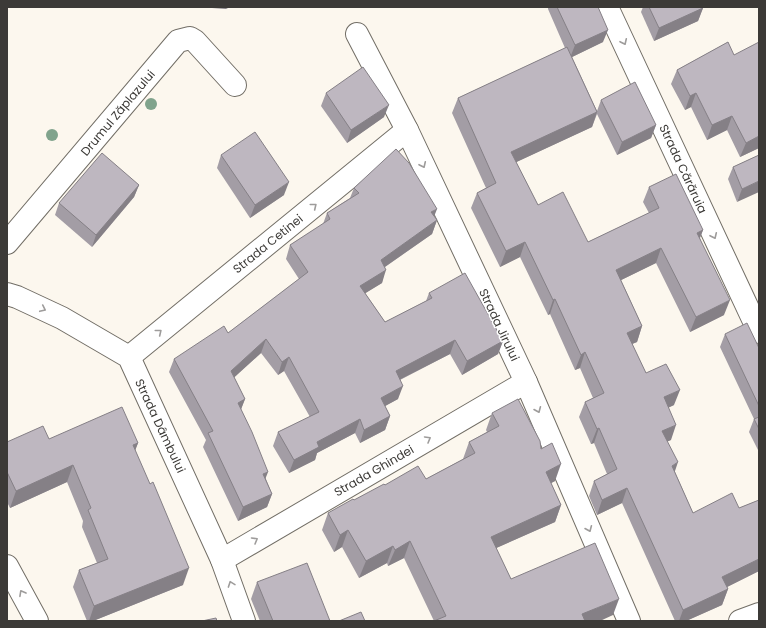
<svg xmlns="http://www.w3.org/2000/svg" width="766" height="628" viewBox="0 0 766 628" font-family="Poppins,sans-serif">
	<rect width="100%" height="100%" fill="#fcf7ee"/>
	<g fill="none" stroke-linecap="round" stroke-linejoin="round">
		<!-- street casing -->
		<g stroke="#726e66" stroke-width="24">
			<g id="street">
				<polyline points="607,7 759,332"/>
				<polyline points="357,34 407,130 526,382 629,621"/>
				<polyline points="7,243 178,41 190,38 195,41 235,85"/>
				<polyline points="7,294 17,297 62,318 129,357 222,560 244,621"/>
				<polyline points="129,357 407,130"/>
				<polyline points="222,560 526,382"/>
				<polyline points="7,566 37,621"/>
			</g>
		</g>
		<!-- secondary casing -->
		<g stroke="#726e66" stroke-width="24">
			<polyline id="secondary" points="740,621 759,614"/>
		</g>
		<!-- street -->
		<use href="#street" stroke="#fff" stroke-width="22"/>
		<!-- secondary -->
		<use href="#secondary" stroke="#fff" stroke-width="22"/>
	</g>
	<!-- trees -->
	<g fill="#80a38c">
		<circle cx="151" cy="104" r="6"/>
		<circle cx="52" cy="135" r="6"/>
	</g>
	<!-- wall -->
	<g fill="#a39da5">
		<polygon points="548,7 598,7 603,42 572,57 597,111 601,100 656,125 651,138 617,155 597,114 592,127 516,162 538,205 588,242 649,213 643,202 649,187 703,230 700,238 724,315 690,332 656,263 621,280 642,326 637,342 632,344 646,373 674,405 668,408 671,440 667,441 675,472 693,513 739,508 759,500 759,571 727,587 728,589 722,605 686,621 675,621 622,503 597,515 589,496 594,481 607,474 594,443 591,444 579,417 585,402 593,398 580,368 575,370 550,314 548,315 520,257 500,267 471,208 477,193 486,188 452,113 458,98 565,48 548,9"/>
		<polygon points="643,7 702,7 703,8 698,21 654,41 641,12"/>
		<polygon points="728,42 759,148 740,157 727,130 707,140 691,107 685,110 671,84 677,70"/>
		<polygon points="326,93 384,117 347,143 321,106"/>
		<polygon points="221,155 284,195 250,218 217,168"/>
		<polygon points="759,155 737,202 728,179 733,167"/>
		<polygon points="139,185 134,197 92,247 55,215 59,203"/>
		<polygon points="354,188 434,217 437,220 432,234 385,267 382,283 365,293 385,322 426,301 429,293 503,341 498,354 462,375 450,354 400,380 398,399 385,406 390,416 385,430 360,443 355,433 317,453 315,460 289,473 273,446 278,432 310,417 284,371 278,375 261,353 234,377 245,399 241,409 266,479 272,494 267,507 238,521 203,447 206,440 169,372 174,359 228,333 299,279 286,259 290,245 323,224 327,213 350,198"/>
		<polygon points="725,334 759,348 759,452 749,432 754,419 720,347"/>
		<polygon points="492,413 541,449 555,481 551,483 561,505 555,522 496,548 511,579 613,615 434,621 404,558 388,566 387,563 359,578 342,547 334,552 322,530 328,513 385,485 426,479 463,459 469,442 487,432 486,430"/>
		<polygon points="7,442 138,443 135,450 183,585 93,621 87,621 73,587 79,570 97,563 82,527 83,521 67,482 10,508 7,502"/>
		<polygon points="257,582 330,621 260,621 251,599"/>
	</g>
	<!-- shaded-wall -->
	<g fill="#858086">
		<polygon points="198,7 230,7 226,9"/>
		<polygon points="703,8 698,21 654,41 659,28"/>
		<polygon points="608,30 603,42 570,58 575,45"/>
		<polygon points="696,93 691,107 685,110 690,96"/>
		<polygon points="389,105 384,117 347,143 351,130"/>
		<polygon points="597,112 592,127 506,167 511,152"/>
		<polygon points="732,116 727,130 707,140 712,125"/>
		<polygon points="656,125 651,138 617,155 622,142"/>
		<polygon points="759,136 759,148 740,157 746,143"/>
		<polygon points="759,181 759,192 737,202 742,189"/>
		<polygon points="289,182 284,195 250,218 255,205"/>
		<polygon points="139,185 134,197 92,247 96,235"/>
		<polygon points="437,209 432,222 431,212"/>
		<polygon points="437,220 432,234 376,273 381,260"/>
		<polygon points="703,230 697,245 697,233"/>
		<polygon points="525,242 520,257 500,267 506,251"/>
		<polygon points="661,248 656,263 611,285 616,270"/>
		<polygon points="386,270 382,283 356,299 360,286"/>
		<polygon points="555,299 550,314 548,315 553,300"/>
		<polygon points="730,300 724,315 690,332 696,317"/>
		<polygon points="642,326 637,342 622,348 627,333"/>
		<polygon points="266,339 261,353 226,385 231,371"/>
		<polygon points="455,340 450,354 391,384 396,371"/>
		<polygon points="503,341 498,354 462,375 467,361"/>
		<polygon points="585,352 580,368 575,370 581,355"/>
		<polygon points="289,357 284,371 278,375 282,362"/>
		<polygon points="403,386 398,399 376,411 381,398"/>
		<polygon points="680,390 674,405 658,412 664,397"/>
		<polygon points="245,399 240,412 238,403"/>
		<polygon points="390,416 385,430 360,443 364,430"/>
		<polygon points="360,419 355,433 317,453 315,460 289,473 294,460 317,442"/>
		<polygon points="676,425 671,440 657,446 662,431"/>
		<polygon points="599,428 594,443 591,444 597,429"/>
		<polygon points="138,443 132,459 133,445"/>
		<polygon points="678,462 673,477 672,466"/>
		<polygon points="561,464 555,481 540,489 546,472"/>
		<polygon points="73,465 67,482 10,508 16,491"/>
		<polygon points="268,472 263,485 263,474"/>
		<polygon points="627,488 622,503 597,515 602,500"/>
		<polygon points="272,494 267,507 238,521 243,507"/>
		<polygon points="561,505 555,522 485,553 491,537"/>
		<polygon points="348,530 342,547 334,552 340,535"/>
		<polygon points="410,541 404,558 388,566 395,550"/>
		<polygon points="393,546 387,563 359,578 366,561"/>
		<polygon points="759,559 759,571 717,592 722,577"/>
		<polygon points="189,568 183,585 93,621 89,621 94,606"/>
		<polygon points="728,589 722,605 686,621 679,621 683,610"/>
		<polygon points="619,599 613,615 600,621 580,621 582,614"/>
	</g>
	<!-- building -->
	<g fill="#beb7c0" stroke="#858086">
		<polygon points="557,7 598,7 608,30 575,45"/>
		<polygon points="649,7 702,7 703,8 659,28"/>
		<polygon points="728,42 734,55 759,42 759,136 746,143 732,116 712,125 696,93 690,96 677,70"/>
		<polygon points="567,47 597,112 511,152 538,205 563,192 588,242 659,208 649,187 676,174 703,230 697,233 730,300 696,317 661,248 616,270 642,326 627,333 646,373 666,364 680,390 664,397 676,425 662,431 678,462 672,466 693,513 732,493 739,508 759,500 759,559 722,577 728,589 683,610 627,488 602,500 594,481 617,469 599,428 597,429 585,402 604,393 585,352 581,355 555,299 553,300 525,242 506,251 477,193 496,183 458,98"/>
		<polygon points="363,67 389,105 351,130 326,93"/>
		<polygon points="635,82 656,125 622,142 601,100"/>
		<polygon points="255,132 289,182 255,205 221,155"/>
		<polygon points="396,149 409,163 437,209 431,212 437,220 381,260 386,270 360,286 385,322 432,298 429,293 465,273 503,341 467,361 455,340 396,371 403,386 381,398 390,416 364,430 360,419 317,442 319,447 294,460 278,432 319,412 289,357 282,362 266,339 231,371 245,399 238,403 252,432 268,472 263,474 272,494 243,507 208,433 213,431 174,359 224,326 228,333 308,272 290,245 330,219 327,213 359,193 354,188"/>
		<polygon points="102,153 139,185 96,235 59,203"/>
		<polygon points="759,155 759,181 742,189 733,167"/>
		<polygon points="747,323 759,348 759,406 725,334"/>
		<polygon points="518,399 540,441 541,449 552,443 561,464 546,472 561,505 491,537 511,579 595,543 619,599 582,614 585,621 434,621 446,616 410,541 395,550 393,546 366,561 348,530 340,535 328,513 353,499 354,500 384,484 385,485 418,466 426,479 475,453 469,442 499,426 492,413"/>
		<polygon points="122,407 138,443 133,445 150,484 153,482 189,568 94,606 79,570 108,559 88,510 91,508 73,465 16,491 7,472 7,442 43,426 49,439"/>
		<polygon points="759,417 759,429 754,419"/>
		<polygon points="307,563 330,621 273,621 257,582"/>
		<polygon points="361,612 365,621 339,621"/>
		<polygon points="216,618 217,621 202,621"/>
	</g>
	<!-- one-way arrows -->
	<defs><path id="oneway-chevron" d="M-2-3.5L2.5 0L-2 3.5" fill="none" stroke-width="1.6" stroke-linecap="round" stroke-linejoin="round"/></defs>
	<g stroke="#9e9c9b">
		<use href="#oneway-chevron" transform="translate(624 42) rotate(65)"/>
		<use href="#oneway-chevron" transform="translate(423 165) rotate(65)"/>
		<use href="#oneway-chevron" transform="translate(314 206) rotate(-39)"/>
		<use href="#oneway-chevron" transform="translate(714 236) rotate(65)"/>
		<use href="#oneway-chevron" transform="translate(43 309) rotate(25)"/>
		<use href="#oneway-chevron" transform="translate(159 332) rotate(-39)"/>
		<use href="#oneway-chevron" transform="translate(538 410) rotate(67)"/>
		<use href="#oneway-chevron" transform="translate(428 439) rotate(-30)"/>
		<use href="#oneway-chevron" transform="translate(589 529) rotate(67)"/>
		<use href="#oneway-chevron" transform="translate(255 540) rotate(-30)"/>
		<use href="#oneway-chevron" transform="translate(231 584) rotate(-110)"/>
		<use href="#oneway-chevron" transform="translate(22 593) rotate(-119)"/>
	</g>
	<g text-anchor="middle" stroke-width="3" stroke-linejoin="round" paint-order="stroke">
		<!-- street labels -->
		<g font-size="12" fill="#3c3a37" stroke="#fff">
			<text transform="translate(118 113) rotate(-50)" y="4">Drumul Zăplazului</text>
			<text transform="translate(683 169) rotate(65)" y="4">Strada Cărăruia</text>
			<text transform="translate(268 244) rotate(-39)" y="4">Strada Cetinei</text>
			<text transform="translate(499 325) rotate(65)" y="4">Strada Jirului</text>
			<text transform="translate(160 426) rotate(65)" y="4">Strada Dâmbului</text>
			<text transform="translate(374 471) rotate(-30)" y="4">Strada Ghindei</text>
		</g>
	</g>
	<!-- border -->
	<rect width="766" height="628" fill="none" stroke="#3c3a37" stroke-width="16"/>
</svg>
